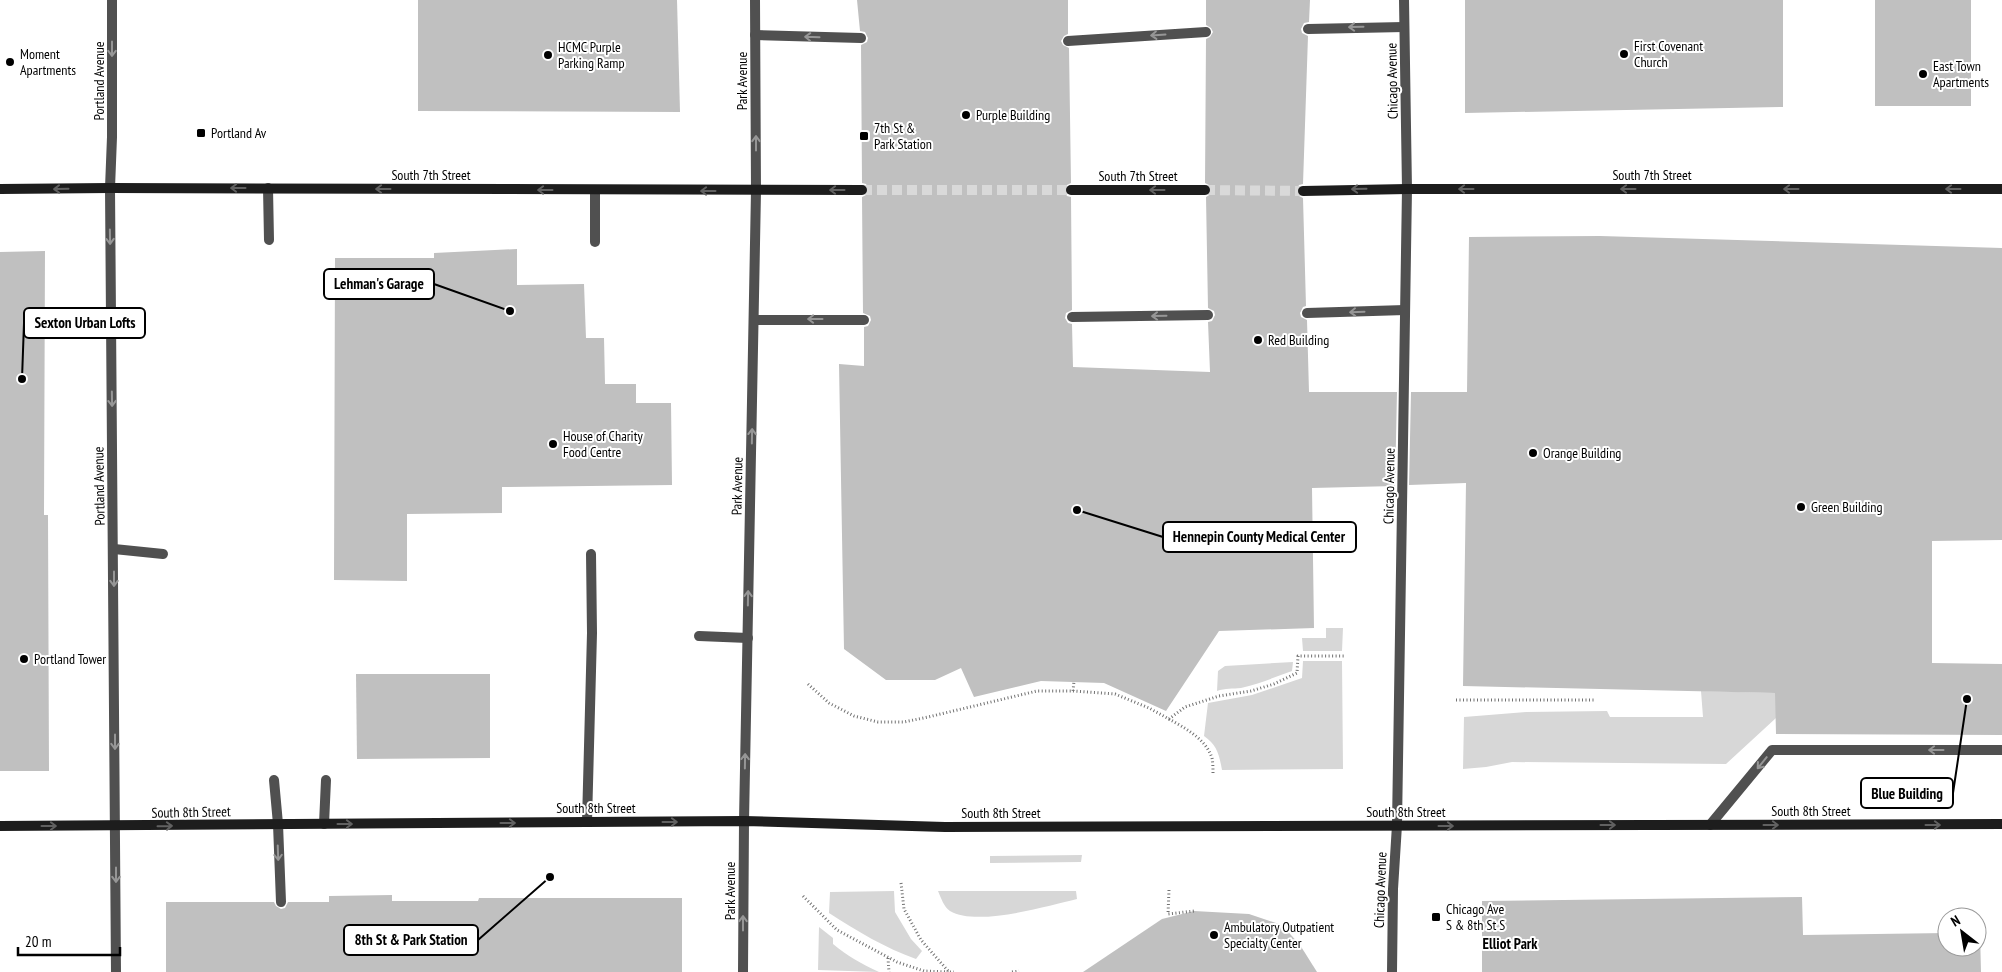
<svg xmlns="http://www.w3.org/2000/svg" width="2002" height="972" viewBox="0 0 2002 972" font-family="'PT Sans Narrow',sans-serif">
	<rect width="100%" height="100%" fill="#fff"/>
	<!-- green -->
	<g fill="#d7d7d7">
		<polygon points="1326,628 1343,628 1342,651 1303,651 1302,638 1326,638"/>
		<path d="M 1303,661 L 1342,661 L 1343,769 L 1222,770 C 1219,754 1217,745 1204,736 L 1208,703 L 1252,695 L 1302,678 Z"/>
		<path d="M 1293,662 L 1292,671 C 1275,677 1259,684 1241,688 C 1233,689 1225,688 1217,691 L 1218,671 L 1225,666 Z"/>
		<polygon points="1701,691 1776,693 1776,718 1726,764 1512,762 1486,767 1463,769 1464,717 1526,712 1607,711 1610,717 1703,717"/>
		<polygon points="1082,855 1081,862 990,863 990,856"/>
		<path d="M 894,891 L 895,912 L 911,939 L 922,951 L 916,959 C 885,948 857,931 829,913 L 830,892 Z"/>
		<path d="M 938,891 L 1076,891 L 1077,899 C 1047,906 977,927 950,911 C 944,907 941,898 938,891 Z"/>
		<path d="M 819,927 L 833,938 L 833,944 C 847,956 862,964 879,972 L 818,970 Z"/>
	</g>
	<!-- building -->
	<g fill="#c0c0c0">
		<polygon points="418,0 677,0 680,112 418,111"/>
		<polygon points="857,0 1068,0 1068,34 1064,36 1061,41 1063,45 1069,48 1071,183 1065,186 1064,190 1067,196 1071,197 1072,310 1066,313 1065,318 1068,323 1072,324 1073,367 1210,372 1208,322 1212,321 1215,315 1214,311 1208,308 1206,197 1211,194 1212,190 1211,186 1205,183 1206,39 1210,37 1213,32 1211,28 1206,25 1206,0 1310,0 1309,22 1304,23 1301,29 1302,33 1308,36 1303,184 1299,185 1296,191 1297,195 1303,198 1306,306 1303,307 1300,313 1301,317 1307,320 1309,392 1397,392 1395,486 1312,488 1314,628 1219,631 1166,711 1104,683 1041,681 974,697 961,668 935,680 886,680 844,649 839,364 864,366 864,327 868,326 871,320 870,316 863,313 862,197 868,194 869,190 866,184 862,183 861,45 867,42 868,38 865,32 860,31"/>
		<polygon points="1465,0 1783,0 1783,107 1465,113"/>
		<rect x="1875" y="0" width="96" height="106"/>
		<polygon points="1600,236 2002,248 2002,540 1932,541 1932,663 2002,664 2002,735 1776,734 1775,693 1463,686 1466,483 1409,485 1411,392 1467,392 1469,237"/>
		<polygon points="517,249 517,285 584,284 586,338 604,338 605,384 636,384 636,403 671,403 672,485 502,487 502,513 407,514 407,581 334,580 335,258 434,258 434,253"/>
		<polygon points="45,251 44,515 48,515 49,771 0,771 0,252"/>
		<polygon points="356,674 490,674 490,758 357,759"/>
		<polygon points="392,895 392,901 478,901 479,898 682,898 682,972 166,972 166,902 274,902 276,906 281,909 285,908 288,902 329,902 329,896"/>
		<polygon points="1802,897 1803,935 1947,933 1947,947 1977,947 1977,932 1980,932 1981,972 1482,972 1482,901"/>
		<polygon points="1194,911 1249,914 1282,925 1300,945 1317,972 1083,972 1162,919"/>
	</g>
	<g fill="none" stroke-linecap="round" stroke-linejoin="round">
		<!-- secondary-tunnel -->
		<g stroke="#d9d9d9" stroke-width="10" stroke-dasharray="10 5" stroke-linecap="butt">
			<polyline points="862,190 1071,190"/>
			<polyline points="1205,190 1303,191"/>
		</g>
		<!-- path -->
		<g stroke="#727272" stroke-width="3" stroke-dasharray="1 2.5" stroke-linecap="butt">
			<polyline points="808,684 829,703 854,716 878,722 904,722 928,717 1037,691 1073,691 1074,681"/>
			<polyline points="1073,691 1115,694 1149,708 1169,719 1185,707 1219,696 1251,691 1274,684 1297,673 1298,656 1346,656"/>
			<polyline points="1456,700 1595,700"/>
			<path d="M 1169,719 C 1185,728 1206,739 1212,758 C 1213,763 1213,769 1213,774"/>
			<polyline points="901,883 904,909 921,940 949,972 954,972"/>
			<polyline points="1169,890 1168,914 1194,911"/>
			<polyline points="803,896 837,930 897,962 924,971 949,972"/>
			<polyline points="888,958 889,972"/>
			<polyline points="1012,972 1019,971"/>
		</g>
		<!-- service -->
		<g stroke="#505050" stroke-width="10">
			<polyline points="1308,29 1404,27"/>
			<polyline points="755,35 861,38"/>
			<polyline points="1068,41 1206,32"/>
			<polyline points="268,188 269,240"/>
			<polyline points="595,242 595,190"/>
			<polyline points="1307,313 1405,310"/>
			<polyline points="1072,317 1208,315"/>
			<polyline points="754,320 864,320"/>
			<polyline points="114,549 163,554"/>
			<polyline points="699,636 748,638"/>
			<polyline points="274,780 278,824 281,902"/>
			<polyline points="587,822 592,633 591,554"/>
			<polyline points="324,824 326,780"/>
			<polyline points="1710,825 1772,750 2002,750"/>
		</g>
		<!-- tertiary -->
		<g stroke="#505050" stroke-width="10">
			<polyline points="112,0 112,137 110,188 116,972"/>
			<polyline points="743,972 744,821 756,191 755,0"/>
			<polyline points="1392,972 1393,889 1397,825 1407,189 1404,0"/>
		</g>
		<!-- secondary -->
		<g stroke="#1d1d1d" stroke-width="10">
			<polyline points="0,189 110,188 862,190"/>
			<polyline points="1071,190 1205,190"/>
			<polyline points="1303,191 1407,189 2002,189"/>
			<polyline points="0,826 744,821 945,827 2002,824"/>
		</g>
	</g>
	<!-- one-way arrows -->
	<defs><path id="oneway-shaft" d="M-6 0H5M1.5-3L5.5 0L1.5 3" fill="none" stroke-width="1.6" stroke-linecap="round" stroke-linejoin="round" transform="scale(1.25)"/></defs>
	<g stroke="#969696">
		<use href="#oneway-shaft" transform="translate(1356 27) rotate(179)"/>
		<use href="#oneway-shaft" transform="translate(1158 35) rotate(176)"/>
		<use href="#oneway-shaft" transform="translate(812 37) rotate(-178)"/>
		<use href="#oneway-shaft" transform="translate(112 49) rotate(90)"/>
		<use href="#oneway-shaft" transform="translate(756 143) rotate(-90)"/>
		<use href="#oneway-shaft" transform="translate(110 237) rotate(89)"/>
		<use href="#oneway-shaft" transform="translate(1357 312) rotate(178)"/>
		<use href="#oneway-shaft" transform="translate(1159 316) rotate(179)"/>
		<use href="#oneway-shaft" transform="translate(815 319) rotate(-180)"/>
		<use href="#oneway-shaft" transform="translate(112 399) rotate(89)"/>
		<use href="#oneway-shaft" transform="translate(752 436) rotate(-89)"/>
		<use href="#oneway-shaft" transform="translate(114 579) rotate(90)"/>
		<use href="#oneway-shaft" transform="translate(748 598) rotate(-89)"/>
		<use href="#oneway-shaft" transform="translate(115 742) rotate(90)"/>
		<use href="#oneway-shaft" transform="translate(1936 750) rotate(180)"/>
		<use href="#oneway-shaft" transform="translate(745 761) rotate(-89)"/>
		<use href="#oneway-shaft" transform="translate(1762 763) rotate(129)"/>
		<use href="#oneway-shaft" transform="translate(278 853) rotate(88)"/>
		<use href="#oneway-shaft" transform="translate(116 875) rotate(90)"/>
		<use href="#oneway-shaft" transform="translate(743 923) rotate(-90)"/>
	</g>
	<g stroke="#616161">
		<use href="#oneway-shaft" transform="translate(238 188) rotate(180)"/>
		<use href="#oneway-shaft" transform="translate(61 189) rotate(179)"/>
		<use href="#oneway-shaft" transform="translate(383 189) rotate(-180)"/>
		<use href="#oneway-shaft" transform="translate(1359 189) rotate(179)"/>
		<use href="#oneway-shaft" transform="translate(1466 189) rotate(-180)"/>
		<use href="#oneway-shaft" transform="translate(1628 189) rotate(-180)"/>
		<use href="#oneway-shaft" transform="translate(1791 189) rotate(-180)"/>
		<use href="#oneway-shaft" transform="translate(1953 189) rotate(-180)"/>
		<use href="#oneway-shaft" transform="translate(545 190) rotate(-180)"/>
		<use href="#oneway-shaft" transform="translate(837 190) rotate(180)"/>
		<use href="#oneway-shaft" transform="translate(1157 190) rotate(180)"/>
		<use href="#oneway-shaft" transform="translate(708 191) rotate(-180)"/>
		<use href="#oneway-shaft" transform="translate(670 822)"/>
		<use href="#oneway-shaft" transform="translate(508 823)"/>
		<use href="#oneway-shaft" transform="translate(345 824)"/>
		<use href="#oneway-shaft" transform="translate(1608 825)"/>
		<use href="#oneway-shaft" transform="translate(1771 825)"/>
		<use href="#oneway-shaft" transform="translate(1933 825)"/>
		<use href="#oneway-shaft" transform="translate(49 826)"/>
		<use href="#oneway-shaft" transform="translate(165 826) rotate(-1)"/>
		<use href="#oneway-shaft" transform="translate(1446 826)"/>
	</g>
	<!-- markers -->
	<g fill="#000" stroke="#fff" stroke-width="2">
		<circle cx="1624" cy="54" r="5"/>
		<circle cx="548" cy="55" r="5"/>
		<circle cx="10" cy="62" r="5"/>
		<circle cx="1923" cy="74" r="5"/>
		<circle cx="966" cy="115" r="5"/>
		<rect x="196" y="128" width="10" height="10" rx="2.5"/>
		<rect x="859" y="131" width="10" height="10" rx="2.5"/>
		<circle cx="1258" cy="340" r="5"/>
		<circle cx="553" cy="444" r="5"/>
		<circle cx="1533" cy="453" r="5"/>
		<circle cx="1801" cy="507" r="5"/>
		<circle cx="24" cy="659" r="5"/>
		<rect x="1431" y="912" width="10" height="10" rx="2.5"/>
		<circle cx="1214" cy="935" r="5"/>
	</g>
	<g text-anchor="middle" stroke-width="4" stroke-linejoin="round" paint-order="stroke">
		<!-- poi labels -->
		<g font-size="14" fill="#000" stroke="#fff" text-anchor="start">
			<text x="1634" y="51">First Covenant<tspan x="1634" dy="16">Church</tspan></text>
			<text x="558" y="52">HCMC Purple<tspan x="558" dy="16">Parking Ramp</tspan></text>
			<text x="20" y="59">Moment<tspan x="20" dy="16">Apartments</tspan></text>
			<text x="1933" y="71">East Town<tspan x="1933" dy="16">Apartments</tspan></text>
			<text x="976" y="120">Purple Building</text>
			<text x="874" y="133">7th St &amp;<tspan x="874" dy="16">Park Station</tspan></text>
			<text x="211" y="138">Portland Av</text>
			<text x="1268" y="345">Red Building</text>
			<text x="563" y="441">House of Charity<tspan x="563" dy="16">Food Centre</tspan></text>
			<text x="1543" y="458">Orange Building</text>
			<text x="1811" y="512">Green Building</text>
			<text x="34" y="664">Portland Tower</text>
			<text x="1446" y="914">Chicago Ave<tspan x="1446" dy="16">S &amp; 8th St S</tspan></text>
			<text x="1224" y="932">Ambulatory Outpatient<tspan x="1224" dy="16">Specialty Center</tspan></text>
		</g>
		<!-- street labels -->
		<g font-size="14" fill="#000" stroke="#fff">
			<text transform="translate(99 81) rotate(-90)" y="5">Portland Avenue</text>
			<text transform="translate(742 81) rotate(-90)" y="5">Park Avenue</text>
			<text transform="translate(1392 81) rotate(-91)" y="5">Chicago Avenue</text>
			<text x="431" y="180">South 7th Street</text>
			<text x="1652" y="180">South 7th Street</text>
			<text x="1138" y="181">South 7th Street</text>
			<text transform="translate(99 486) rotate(-91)" y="5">Portland Avenue</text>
			<text transform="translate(737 486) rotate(-89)" y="5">Park Avenue</text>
			<text transform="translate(1389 486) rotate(-89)" y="5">Chicago Avenue</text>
			<text x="596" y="813">South 8th Street</text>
			<text x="1811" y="816">South 8th Street</text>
			<text transform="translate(191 812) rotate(-1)" y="5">South 8th Street</text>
			<text x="1406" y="817">South 8th Street</text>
			<text x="1001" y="818">South 8th Street</text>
			<text transform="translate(1380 890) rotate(-88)" y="5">Chicago Avenue</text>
			<text transform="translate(730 891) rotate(-90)" y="5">Park Avenue</text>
		</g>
		<!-- neighbourhood labels -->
		<g font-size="15" font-weight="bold" fill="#000" stroke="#fff">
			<text x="1510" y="949">Elliot Park</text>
		</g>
	</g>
	<!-- callouts -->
	<path fill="none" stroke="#000" stroke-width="2" d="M510 311L434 284M22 379L24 323M1077 510L1163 537M1967 699L1953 793M550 877L478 940"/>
	<g fill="#000" stroke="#fff" stroke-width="2">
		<circle cx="510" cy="311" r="5"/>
		<circle cx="22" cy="379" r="5"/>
		<circle cx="1077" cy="510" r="5"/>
		<circle cx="1967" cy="699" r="5"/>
		<circle cx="550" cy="877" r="5"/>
	</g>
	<g fill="#fff" stroke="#000" stroke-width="2">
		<rect x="324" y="269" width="110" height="30" rx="5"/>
		<rect x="24" y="308" width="121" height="30" rx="5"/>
		<rect x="1163" y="522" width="193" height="30" rx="5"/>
		<rect x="1861" y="778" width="92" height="30" rx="5"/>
		<rect x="344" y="925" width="134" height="30" rx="5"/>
	</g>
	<g font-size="15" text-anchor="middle" font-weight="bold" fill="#000">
		<text x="379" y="289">Lehman's Garage</text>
		<text x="85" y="328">Sexton Urban Lofts</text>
		<text x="1259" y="542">Hennepin County Medical Center</text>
		<text x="1907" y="799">Blue Building</text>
		<text x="411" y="945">8th St &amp; Park Station</text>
	</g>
	<!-- north arrow -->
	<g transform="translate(1962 932) rotate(329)"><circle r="24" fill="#ffffff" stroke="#999999"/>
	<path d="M0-4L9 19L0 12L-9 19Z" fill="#000000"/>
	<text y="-8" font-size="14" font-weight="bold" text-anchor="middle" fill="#000000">N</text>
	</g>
	<!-- scale -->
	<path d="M18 947v8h102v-8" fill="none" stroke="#000000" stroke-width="2.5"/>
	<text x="25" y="947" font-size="15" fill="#000000" stroke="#ffffff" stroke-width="4" paint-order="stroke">20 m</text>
</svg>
